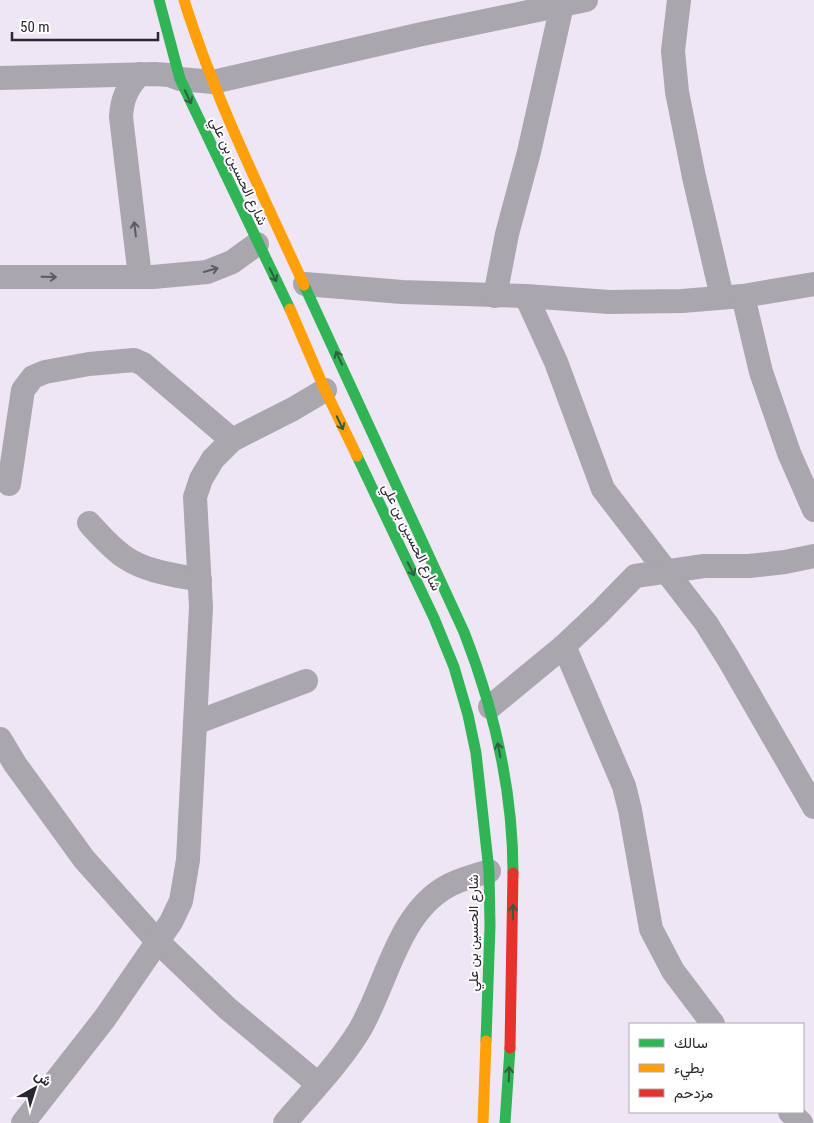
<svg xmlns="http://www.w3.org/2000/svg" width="814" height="1123" viewBox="0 0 814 1123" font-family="'Roboto Condensed',Vazirmatn,sans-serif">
	<rect width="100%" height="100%" fill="#efe6f5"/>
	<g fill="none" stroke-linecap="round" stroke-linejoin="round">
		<!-- street -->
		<g stroke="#a9a6ae" stroke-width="24">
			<polyline points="679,0 673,51 677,92 694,177 722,297"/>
			<polyline points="0,78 155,74 169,75 180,79 213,82 422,34 586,0"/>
			<polyline points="0,277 153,277 207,272 232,262 257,244"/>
			<path d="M 140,277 L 121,117 C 122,99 127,87 140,74"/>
			<polyline points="305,284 402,292 526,296 609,302 682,301 743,296 814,284"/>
			<polyline points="495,296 507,234 529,152 562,5"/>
			<polyline points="526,296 556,362 603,489 706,623 728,658 814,807"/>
			<polyline points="743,296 761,372 789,453 814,510"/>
			<polyline points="9,484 23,390 33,377 45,372 89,364 134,360 143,364 232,440"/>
			<path d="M 89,523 C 100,535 112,549 126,558 C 147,572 175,575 200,580"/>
			<polyline points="564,646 624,786 630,810 651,929 673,971 713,1024"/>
			<polyline points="490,707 564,646 600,612 635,576 704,566 749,566 785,562 814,556"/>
			<polyline points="195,723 306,681"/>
			<polyline points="0,739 15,764 84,859 157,941 227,1008 318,1084"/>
			<polyline points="790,1112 801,1123"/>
			<polyline points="23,1123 105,1018 171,922 181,901 188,860 201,607 195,497 201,479 213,459 232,440 293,409 325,390"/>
			<path d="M 285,1123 C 310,1093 338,1065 359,1031 C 386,986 397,915 446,887 C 459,879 475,876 489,871"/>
		</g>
		<!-- fast -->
		<g stroke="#30b455" stroke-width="11">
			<polyline points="159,0 180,79 290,309"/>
			<path d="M 304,285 L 464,632 C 494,709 513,789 513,873"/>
			<polyline points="357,456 434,618 454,667 468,715 476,753 489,871 490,926 486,1041"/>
			<polyline points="505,1123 510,1048"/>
		</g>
		<!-- slow -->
		<g stroke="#ff9f0a" stroke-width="11">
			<path d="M 184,0 C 215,99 261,191 304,285"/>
			<polyline points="290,309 325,390 357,456"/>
			<polyline points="483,1123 486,1041"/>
		</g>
		<!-- jam -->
		<polyline stroke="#e5322d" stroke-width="11" points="510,1048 513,873"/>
	</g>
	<!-- one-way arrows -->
	<defs><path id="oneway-shaft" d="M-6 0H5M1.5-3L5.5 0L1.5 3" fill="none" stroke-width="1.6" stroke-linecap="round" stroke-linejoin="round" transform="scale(1.25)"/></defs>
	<g stroke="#2e5f3f">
		<use href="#oneway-shaft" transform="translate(188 97) rotate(65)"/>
		<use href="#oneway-shaft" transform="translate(273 275) rotate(63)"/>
		<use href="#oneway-shaft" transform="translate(339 358) rotate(-115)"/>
		<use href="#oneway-shaft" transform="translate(340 423) rotate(64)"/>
		<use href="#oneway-shaft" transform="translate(411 569) rotate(64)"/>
		<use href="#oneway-shaft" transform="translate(499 750) rotate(-101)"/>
		<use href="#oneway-shaft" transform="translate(513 912) rotate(-90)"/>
		<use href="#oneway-shaft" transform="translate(509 1074) rotate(-88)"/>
	</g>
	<g stroke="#5e5962">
		<use href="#oneway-shaft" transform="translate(135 229) rotate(-97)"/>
		<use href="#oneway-shaft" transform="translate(211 270) rotate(-16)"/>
		<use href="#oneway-shaft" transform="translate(49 277) rotate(1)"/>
	</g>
	<g text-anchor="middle" stroke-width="4" stroke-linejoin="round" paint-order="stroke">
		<!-- street labels -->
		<g font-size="14" fill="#2c2630" stroke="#fff">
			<text transform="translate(239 171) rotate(65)" y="5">شارع الحسين بن علي</text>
			<text transform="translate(412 537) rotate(64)" y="5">شارع الحسين بن علي</text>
			<text transform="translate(473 933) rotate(-90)" y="5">شارع الحسين بن علي</text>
		</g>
	</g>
	<!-- legend -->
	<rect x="629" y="1023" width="175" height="90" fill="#ffffff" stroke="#aba8ac"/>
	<rect x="639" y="1039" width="25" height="8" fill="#30b455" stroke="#aba8ac"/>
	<text x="674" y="1048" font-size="15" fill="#2c2630">سالك</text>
	<rect x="639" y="1064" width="25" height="8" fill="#ff9f0a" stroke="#aba8ac"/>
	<text x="674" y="1073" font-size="15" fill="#2c2630">بطيء</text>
	<rect x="639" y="1089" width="25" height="8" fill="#e5322d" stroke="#aba8ac"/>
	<text x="674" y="1098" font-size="15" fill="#2c2630">مزدحم</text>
	<!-- north arrow -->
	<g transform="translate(35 1088) rotate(39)" stroke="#ffffff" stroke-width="4" paint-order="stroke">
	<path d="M0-4L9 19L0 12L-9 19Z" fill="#2c2630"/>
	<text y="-8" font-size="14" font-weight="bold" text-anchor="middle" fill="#2c2630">ش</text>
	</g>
	<!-- scale -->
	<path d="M12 32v8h146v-8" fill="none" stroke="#2c2630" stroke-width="2.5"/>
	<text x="20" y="32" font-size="15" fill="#2c2630" stroke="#ffffff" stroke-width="4" paint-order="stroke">50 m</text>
</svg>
